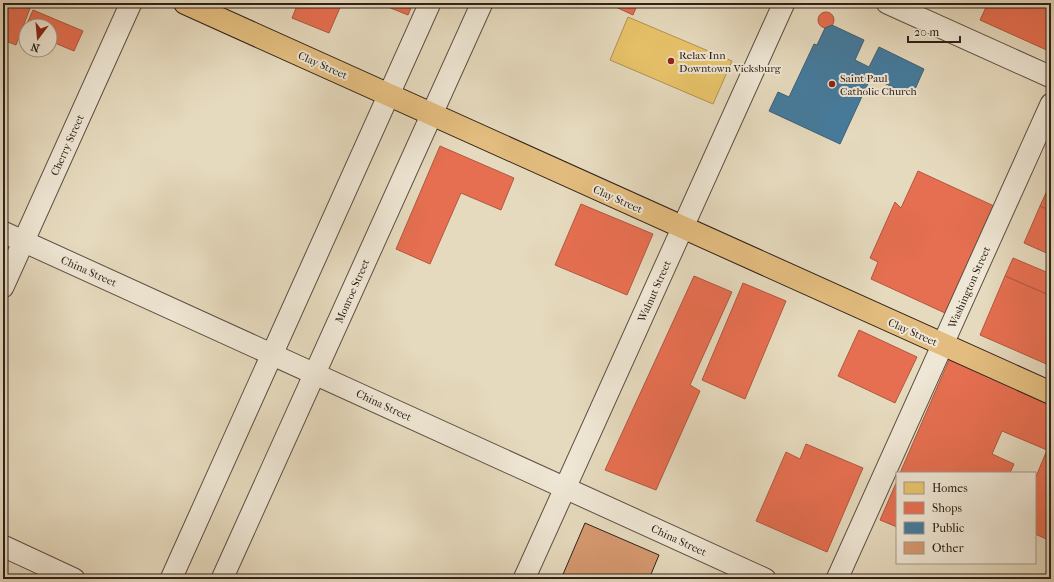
<svg xmlns="http://www.w3.org/2000/svg" width="1054" height="582" viewBox="0 0 1054 582" font-family="'IM FELL French Canon',serif">
	<rect width="100%" height="100%" fill="#e6dabe"/>
	<filter id="stains"><feTurbulence type="fractalNoise" baseFrequency=".005" numOctaves="4"/><feColorMatrix values="0 0 0 0 .2 0 0 0 0 .09 0 0 0 0 .02 0 0 0 .5 -.17"/></filter>
	<radialGradient id="worn" r=".72"><stop offset=".6" stop-color="#630" stop-opacity="0"/><stop offset="1" stop-color="#630" stop-opacity=".3"/></radialGradient>
	<!-- homes -->
	<polygon fill="#e9c46a" stroke="#b19352" points="628,17 732,61 713,104 610,60"/>
	<!-- shops -->
	<g fill="#e76f51" stroke="#b05840">
		<polygon points="3,3 32,3 16,45 3,40"/>
		<polygon points="275,3 289,3 287,8"/>
		<polygon points="298,3 342,3 329,33 292,18"/>
		<polygon points="378,3 413,3 408,15"/>
		<polygon points="607,3 638,3 633,15"/>
		<polygon points="988,3 1051,3 1051,52 980,20"/>
		<polygon points="33,10 83,31 74,51 50,41 50,26 26,26"/>
		<circle cx="826" cy="20" r="8"/>
		<polygon points="440,146 514,178 501,210 461,193 430,264 396,249"/>
		<polygon points="918,171 994,206 945,313 871,279 878,262 870,258 895,202 901,208"/>
		<polygon points="1051,182 1051,211 1040,206"/>
		<polygon points="581,204 653,234 627,295 555,265"/>
		<polygon points="1040,206 1051,211 1051,255 1024,243"/>
		<polygon points="1013,258 1051,274 1051,296 1005,276"/>
		<polygon points="694,276 732,292 690,385 700,391 656,490 605,470"/>
		<polygon points="1005,276 1051,296 1051,366 980,335"/>
		<polygon points="743,283 786,301 745,399 702,380"/>
		<polygon points="859,330 917,357 895,403 838,376"/>
		<polygon points="949,360 1051,404 1051,541 1035,534 1035,479 1047,450 1002,431 992,454 1014,464 1010,473 900,473"/>
		<polygon points="806,444 863,468 827,552 756,521 786,452 800,459"/>
		<polygon points="897,481 897,527 880,520"/>
	</g>
	<!-- public -->
	<polygon fill="#457b9d" stroke="#3e6076" points="832,25 864,40 855,60 869,67 879,47 924,69 912,96 871,77 840,144 769,111 778,92 789,97 814,44 817,45 825,28"/>
	<!-- building -->
	<polygon fill="#d69970" stroke="#2e211a" points="585,523 659,555 649,579 561,579"/>
	<g fill="none" stroke-linecap="round" stroke-linejoin="round">
		<!-- minor casing -->
		<g stroke="#5c4f43" stroke-width="23">
			<g id="minor">
				<polyline points="887,3 1051,77"/>
				<polyline points="3,232 765,579"/>
				<polyline points="3,287 131,3"/>
				<polyline points="3,546 74,579"/>
				<polyline points="171,579 430,3"/>
				<polyline points="222,579 482,3"/>
				<polyline points="524,579 784,3"/>
				<polyline points="837,579 1051,104"/>
			</g>
		</g>
		<!-- major casing -->
		<g stroke="#2e211a" stroke-width="24">
			<polyline id="major" points="185,3 1051,393"/>
		</g>
		<!-- minor -->
		<use href="#minor" stroke="#efe7d5" stroke-width="21"/>
		<!-- major -->
		<use href="#major" stroke="#e3bd7f" stroke-width="22"/>
	</g>
	<!-- markers -->
	<g fill="#8f2418" stroke="#efe7d5" stroke-width="1.5">
		<circle cx="671" cy="61" r="4"/>
		<circle cx="832" cy="84" r="4"/>
	</g>
	<g text-anchor="middle" stroke-width="4" stroke-linejoin="round" paint-order="stroke">
		<!-- poi labels -->
		<g font-size="11" fill="#2e211a" stroke="#efe7d5" text-anchor="start">
			<text x="679" y="59">Relax Inn<tspan x="679" dy="13">Downtown Vicksburg</tspan></text>
			<text x="840" y="82">Saint Paul<tspan x="840" dy="13">Catholic Church</tspan></text>
		</g>
		<!-- street labels -->
		<g font-size="11" fill="#2e211a" stroke="#efe7d5">
			<text transform="translate(323 65) rotate(24)" y="4">Clay Street</text>
			<text transform="translate(67 145) rotate(-66)" y="4">Cherry Street</text>
			<text transform="translate(618 199) rotate(24)" y="4">Clay Street</text>
			<text transform="translate(89 271) rotate(24)" y="4">China Street</text>
			<text transform="translate(969 287) rotate(-66)" y="4">Washington Street</text>
			<text transform="translate(352 291) rotate(-66)" y="4">Monroe Street</text>
			<text transform="translate(654 291) rotate(-66)" y="4">Walnut Street</text>
			<text transform="translate(913 332) rotate(24)" y="4">Clay Street</text>
			<text transform="translate(384 405) rotate(25)" y="4">China Street</text>
			<text transform="translate(679 540) rotate(25)" y="4">China Street</text>
		</g>
	</g>
	<!-- margin -->
	<rect width="1054" height="582" fill="none" stroke="#e6dabe" stroke-width="16"/>
	<rect x="4" y="4" width="1046" height="574" fill="none" stroke="#2e211a" stroke-width="2"/>
	<rect x="8" y="8" width="1038" height="566" fill="none" stroke="#2e211a"/>
	<!-- legend -->
	<rect x="896" y="472" width="140" height="92" fill="#efe7d5" stroke="#a2988a"/>
	<rect x="904" y="482" width="20" height="12" fill="#e9c46a" stroke="#a2988a"/>
	<text x="932" y="492" font-size="12" fill="#2e211a">Homes</text>
	<rect x="904" y="502" width="20" height="12" fill="#e76f51" stroke="#a2988a"/>
	<text x="932" y="512" font-size="12" fill="#2e211a">Shops</text>
	<rect x="904" y="522" width="20" height="12" fill="#457b9d" stroke="#a2988a"/>
	<text x="932" y="532" font-size="12" fill="#2e211a">Public</text>
	<rect x="904" y="542" width="20" height="12" fill="#d69970" stroke="#a2988a"/>
	<text x="932" y="552" font-size="12" fill="#2e211a">Other</text>
	<!-- north arrow -->
	<g transform="translate(38 38) rotate(196)"><circle r="19" fill="#efe7d5" stroke="#a2988a"/>
	<path d="M0-3L7 15L0 10L-7 15Z" fill="#8f2418"/>
	<text y="-6" font-size="11" font-weight="bold" text-anchor="middle" fill="#2e211a">N</text>
	</g>
	<!-- scale -->
	<path d="M908 36v6h52v-6" fill="none" stroke="#2e211a" stroke-width="2"/>
	<text x="914" y="36" font-size="12" fill="#2e211a" stroke="#efe7d5" stroke-width="3" paint-order="stroke">20 m</text>
	<rect width="100%" height="100%" filter="url(#stains)"/>
	<rect width="100%" height="100%" fill="url(#worn)"/>
</svg>
